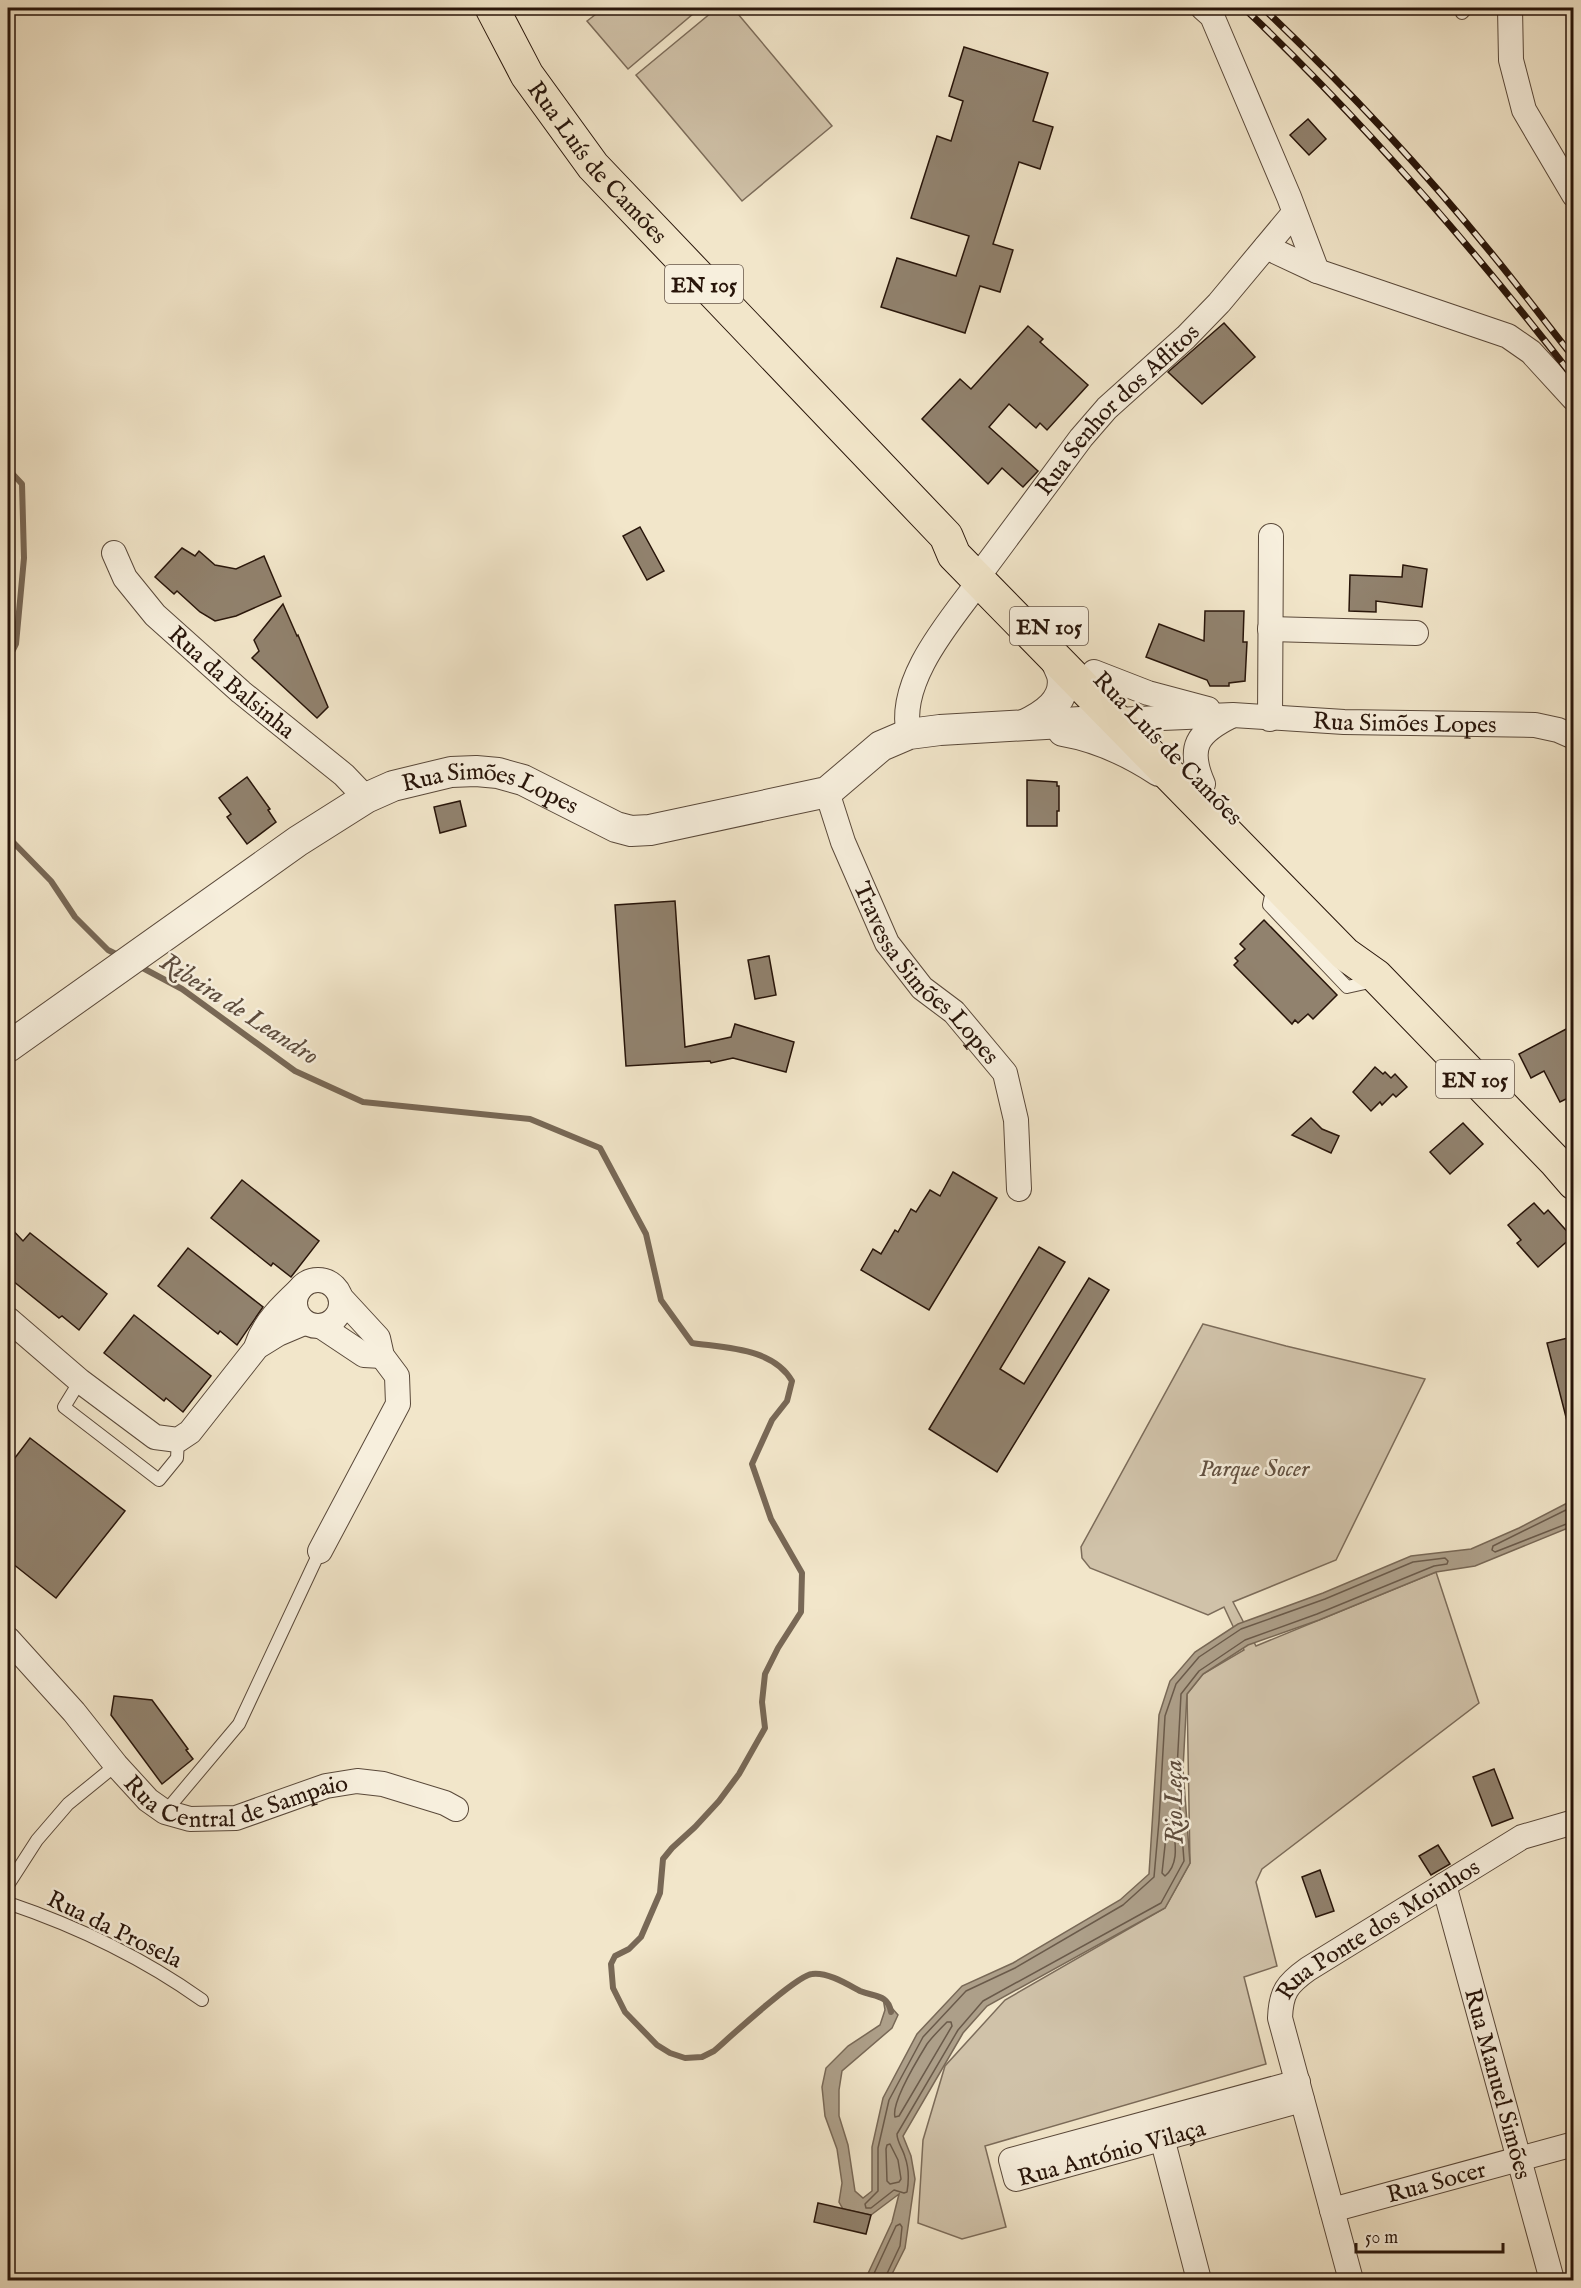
<svg xmlns="http://www.w3.org/2000/svg" width="1581" height="2288" viewBox="0 0 1581 2288" font-family="'IM FELL English',serif">
	<rect width="100%" height="100%" fill="#f2e6ca"/>
	<filter id="stains"><feTurbulence type="fractalNoise" baseFrequency=".00333" numOctaves="4"/><feColorMatrix values="0 0 0 0 .2 0 0 0 0 .09 0 0 0 0 .02 0 0 0 .5 -.17"/></filter>
	<radialGradient id="worn" r=".72"><stop offset=".6" stop-color="#630" stop-opacity="0"/><stop offset="1" stop-color="#630" stop-opacity=".3"/></radialGradient>
	<!-- green -->
	<g fill="#d0c2a9" stroke="#7c6c5a" stroke-width="1.5">
		<polygon points="604,8 700,8 628,69 587,21"/>
		<polygon points="717,8 733,8 832,126 742,201 636,75"/>
		<polygon points="1203,1324 1286,1346 1425,1379 1336,1560 1233,1602 1256,1646 1436,1572 1479,1703 1262,1869 1256,1882 1277,1966 1244,1977 1266,2064 985,2146 1006,2227 962,2239 918,2223 923,2140 945,2066 1005,2000 1165,1908 1190,1863 1187,1694 1203,1674 1244,1650 1224,1607 1208,1615 1090,1568 1082,1558 1081,1547"/>
	</g>
	<!-- water -->
	<polygon fill="#ad9f89" stroke="#786856" stroke-width="1.5" points="1573,1500 1573,1526 1475,1566 1436,1572 1319,1620 1248,1645 1203,1674 1187,1694 1183,1769 1190,1863 1165,1908 987,2006 963,2033 903,2136 911,2156 915,2179 905,2248 889,2280 865,2280 892,2222 899,2194 871,2215 843,2209 839,2202 842,2183 837,2149 825,2116 822,2087 826,2068 848,2046 880,2025 885,2010 883,1998 898,2015 892,2028 842,2071 839,2090 839,2116 848,2145 855,2191 863,2198 872,2191 872,2147 883,2098 917,2034 962,1986 1013,1963 1120,1900 1149,1874 1159,1715 1170,1681 1195,1652 1238,1624 1323,1593 1411,1556 1471,1549 1519,1528"/>
	<g fill="none" stroke-linecap="round" stroke-linejoin="round">
		<!-- shore -->
		<g stroke="#6a5a4a" stroke-width="1.5">
			<polyline points="1574,1506 1493,1546 1492,1550 1495,1552 1574,1521"/>
			<path d="M 1445,1558 L 1448,1561 L 1447,1564 L 1434,1566 L 1317,1614 L 1245,1640 L 1199,1671 L 1181,1694 L 1177,1769 L 1184,1861 L 1161,1903 L 983,2001 L 958,2030 L 897,2134 C 897,2142 903,2149 905,2157 C 909,2168 909,2180 907,2192 L 904,2193 L 894,2190 L 871,2208 L 866,2208 L 865,2204 L 878,2191 L 878,2148 L 889,2100 L 923,2037 L 966,1991 L 1015,1968 L 1123,1905 L 1154,1877 L 1159,1821 L 1165,1716 L 1176,1684 L 1199,1657 L 1241,1629 L 1325,1599 L 1413,1562 Z"/>
			<path d="M 1168,1818 L 1173,1820 C 1174,1839 1181,1863 1165,1876 L 1162,1873 Z"/>
			<path d="M 947,2022 L 951,2022 L 952,2026 L 899,2116 L 895,2117 C 891,2103 919,2057 927,2044 C 933,2036 940,2029 947,2022 Z"/>
			<polygon points="890,2144 898,2160 901,2179 899,2182 890,2184 887,2181 886,2149 887,2145"/>
			<polyline points="871,2280 896,2226 900,2224 902,2227 900,2246 884,2280"/>
		</g>
		<!-- stream -->
		<g stroke="#786856" stroke-width="6">
			<polyline points="8,469 22,484 24,558 16,644 8,660"/>
			<polyline points="8,837 51,881 75,917 108,950 122,957"/>
			<path d="M 139,966 L 182,989 L 295,1071 L 363,1102 L 530,1119 L 600,1148 L 646,1234 L 661,1300 L 692,1343 C 726,1348 773,1348 792,1381 L 787,1401 L 772,1420 L 752,1464 L 771,1519 L 802,1573 L 801,1612 L 778,1648 L 765,1674 L 762,1702 L 765,1728 L 739,1774 L 719,1801 L 695,1827 L 672,1848 L 663,1859 L 660,1893 L 641,1937 L 629,1949 L 615,1956 L 611,1964 L 613,1988 L 625,2012 L 657,2045 L 670,2053 L 685,2058 L 702,2057 L 714,2051 C 730,2037 797,1975 812,1974 C 828,1972 847,1984 860,1991 C 874,1997 888,1994 891,2012"/>
		</g>
	</g>
	<!-- building -->
	<g fill="#91826e" stroke="#28150a" stroke-width="1.5">
		<polygon points="964,47 1048,73 1033,121 1053,127 1040,169 1019,162 993,244 1013,250 1000,292 980,286 965,333 881,307 897,258 956,276 969,236 911,218 937,136 951,141 963,101 949,96"/>
		<polygon points="1308,119 1326,139 1309,155 1290,135"/>
		<polygon points="1224,323 1255,357 1202,404 1168,372"/>
		<polygon points="1028,326 1043,339 1040,342 1088,385 1047,430 1040,423 1036,428 1009,404 989,427 1038,471 1023,487 1002,468 988,484 922,419 960,379 971,389"/>
		<polygon points="640,527 664,571 647,580 623,536"/>
		<polygon points="182,548 195,556 199,551 215,565 236,569 264,556 281,596 236,616 215,621 200,612 177,591 174,594 155,577"/>
		<polygon points="1403,565 1427,569 1422,607 1376,601 1376,612 1349,611 1350,575 1402,577"/>
		<polygon points="283,604 297,636 298,635 328,707 317,718 252,658 259,651 254,640"/>
		<polygon points="1205,611 1244,611 1243,642 1247,642 1245,681 1229,683 1229,686 1210,686 1207,680 1146,657 1159,624 1204,641"/>
		<polygon points="247,777 270,809 268,810 276,822 247,844 227,817 231,814 219,798"/>
		<polygon points="1027,780 1057,782 1057,786 1059,786 1059,811 1057,811 1057,826 1027,826"/>
		<polygon points="460,801 466,826 440,833 434,807"/>
		<polygon points="675,901 685,1047 731,1037 735,1024 794,1042 786,1072 733,1058 711,1063 710,1061 626,1066 615,905"/>
		<polygon points="1264,920 1337,995 1313,1019 1308,1014 1298,1023 1295,1020 1292,1024 1234,965 1238,961 1235,958 1245,949 1240,944"/>
		<polygon points="769,956 776,995 755,999 748,960"/>
		<polygon points="1568,1028 1574,1037 1574,1095 1560,1102 1544,1071 1531,1078 1519,1054"/>
		<polygon points="1375,1067 1383,1074 1385,1072 1391,1078 1395,1074 1407,1087 1396,1097 1393,1094 1382,1105 1380,1102 1371,1111 1353,1092"/>
		<polygon points="1311,1118 1322,1129 1339,1136 1331,1153 1292,1135"/>
		<polygon points="1463,1123 1483,1144 1450,1174 1430,1152"/>
		<polygon points="953,1172 997,1198 929,1310 861,1270 873,1249 881,1254 895,1230 898,1232 911,1209 916,1212 930,1190 940,1196"/>
		<polygon points="242,1180 319,1241 291,1277 273,1263 271,1266 211,1218"/>
		<polygon points="1534,1203 1544,1214 1548,1210 1572,1237 1538,1267 1517,1243 1521,1240 1508,1225"/>
		<polygon points="8,1225 23,1241 30,1233 107,1294 79,1330 62,1316 59,1318 8,1277"/>
		<polygon points="1039,1247 1065,1262 1000,1369 1024,1384 1089,1278 1109,1290 997,1472 929,1429"/>
		<polygon points="188,1248 263,1307 237,1345 220,1331 218,1334 158,1286"/>
		<polygon points="134,1315 211,1376 183,1412 166,1398 164,1401 104,1353"/>
		<polygon points="1568,1338 1568,1341 1574,1340 1574,1424 1568,1425 1547,1343"/>
		<polygon points="30,1438 125,1511 56,1598 8,1560 8,1467"/>
		<polygon points="114,1696 152,1700 188,1749 186,1750 193,1759 162,1784 111,1715"/>
		<polygon points="1494,1769 1513,1818 1492,1826 1473,1777"/>
		<polygon points="1438,1845 1450,1864 1431,1875 1419,1856"/>
		<polygon points="1320,1870 1334,1911 1316,1917 1302,1877"/>
		<polygon points="818,2203 871,2215 866,2234 814,2222"/>
	</g>
	<g fill="none" stroke-linecap="round" stroke-linejoin="round">
		<!-- service casing -->
		<g stroke="#5a493a" stroke-width="14">
			<g id="service">
				<polyline points="1462,13 1467,8"/>
				<polyline points="1273,886 1269,905 1347,987 1374,981"/>
				<polyline points="80,1381 64,1407 159,1480 177,1458 178,1440"/>
				<polyline points="165,1812 239,1724 320,1551"/>
				<polyline points="8,1885 37,1840 68,1804 116,1765"/>
				<path d="M 8,1903 C 76,1926 143,1958 202,2000"/>
			</g>
		</g>
		<!-- minor casing -->
		<g stroke="#5a493a" stroke-width="26">
			<g id="minor">
				<polyline points="1203,8 1212,16 1289,197 1317,271"/>
				<polyline points="1510,8 1511,60 1524,110 1574,195"/>
				<polyline points="1266,247 1317,271 1508,336 1531,352 1574,399"/>
				<path id="s1" d="M 114,553 L 125,578 L 155,615 L 241,692 L 344,775 L 366,798"/>
				<path id="s2" d="M 977,578 L 1081,438 L 1107,408 L 1186,337 L 1219,303 L 1294,213"/>
				<polyline points="1270,629 1416,633"/>
				<polyline points="1094,672 1148,693 1208,709"/>
				<polyline points="1270,719 1271,536"/>
				<path id="s3" d="M 1115,720 L 1233,715 L 1344,722 L 1535,725 L 1558,730 L 1574,737"/>
				<path d="M 909,734 C 897,685 944,628 972,591"/>
				<path d="M 1203,784 C 1187,747 1197,733 1231,716"/>
				<path id="s4" d="M 827,792 L 843,842 L 887,943 L 922,988 L 954,1012 L 1005,1073 L 1016,1120 L 1019,1189"/>
				<circle cx="318" cy="1303" r="23"/>
				<polyline points="8,1319 80,1381 155,1437 178,1440 190,1432 257,1347 278,1334 304,1323"/>
				<polyline points="322,1327 364,1355 382,1356"/>
				<path d="M 257,1345 C 264,1323 282,1306 299,1290"/>
				<polyline points="320,1551 398,1404 397,1376 382,1356 378,1338 342,1299"/>
				<path id="s5" d="M 8,1639 L 74,1712 L 116,1765 L 148,1800 L 165,1812 L 190,1819 L 236,1818 L 326,1786 L 357,1781 L 383,1784 L 445,1803 L 456,1809"/>
				<path id="s6" d="M 1444,1885 L 1552,2280"/>
				<path id="s7" d="M 1298,2082 L 1011,2160 L 1016,2179 L 1302,2100"/>
				<polyline points="1162,2138 1199,2280"/>
				<path id="s8" d="M 1332,2210 L 1574,2144"/>
				<path id="s9" d="M 1351,2280 L 1280,2018 C 1281,1992 1287,1984 1308,1969 L 1522,1837 L 1574,1822"/>
			</g>
		</g>
		<!-- tertiary casing -->
		<g stroke="#5a493a" stroke-width="32">
			<g id="tertiary">
				<path d="M 1024,725 C 1043,716 1068,701 1062,675 C 1060,669 1057,663 1054,657"/>
				<path d="M 1063,731 C 1098,737 1130,752 1159,771"/>
				<path id="s10" d="M 8,1047 L 298,841 L 366,798 L 393,786 L 451,772 L 476,771 L 498,773 L 523,780 L 616,827 L 631,831 L 650,830 L 827,792 L 881,746 L 909,734 L 940,730 L 1115,720 L 1132,726"/>
			</g>
		</g>
		<!-- primary casing -->
		<g stroke="#28150a" stroke-width="35">
			<g id="primary">
				<path id="s11" d="M 492,8 L 527,75 L 593,166 L 946,536 L 954,555 L 1345,954 L 1376,976 L 1555,1161 L 1574,1183"/>
			</g>
		</g>
		<!-- service -->
		<use href="#service" stroke="#f7efdd" stroke-width="12"/>
		<!-- minor -->
		<use href="#minor" stroke="#f7efdd" stroke-width="24"/>
		<!-- tertiary -->
		<use href="#tertiary" stroke="#f7efdd" stroke-width="30"/>
		<!-- primary -->
		<use href="#primary" stroke="#f2e6ca" stroke-width="33"/>
		<!-- rail casing -->
		<g stroke="#28150a" stroke-width="7">
			<g id="rail">
				<path d="M 1244,8 C 1365,123 1472,246 1574,378"/>
				<path d="M 1263,8 C 1344,85 1421,167 1492,254 C 1520,288 1546,323 1574,358"/>
			</g>
		</g>
		<!-- rail -->
		<use href="#rail" stroke="#f7efdd" stroke-width="4.5" stroke-dasharray="14" stroke-linecap="butt"/>
	</g>
	<g text-anchor="middle" stroke-width="5" stroke-linejoin="round" paint-order="stroke">
		<!-- shield labels -->
		<g fill="#f7efdd" stroke="#665649" stroke-width="1.5">
			<rect x="665" y="265" width="78" height="38" rx="4.5"/>
			<rect x="1010" y="607" width="78" height="38" rx="4.5"/>
			<rect x="1436" y="1060" width="78" height="38" rx="4.5"/>
		</g>
		<g font-size="22" font-weight="bold" fill="#28150a">
			<text x="704" y="292">EN 105</text>
			<text x="1049" y="634">EN 105</text>
			<text x="1475" y="1087">EN 105</text>
		</g>
		<!-- street labels -->
		<g font-size="24" fill="#28150a" stroke="#f7efdd">
			<text dy="8" stroke="none"><textPath href="#s11" startOffset="188">Rua Luís de Camões</textPath></text>
			<text dy="8" stroke="none"><textPath href="#s2" startOffset="220">Rua Senhor dos Aflitos</textPath></text>
			<text dy="8" stroke="none"><textPath href="#s1" startOffset="177">Rua da Balsinha</textPath></text>
			<text dy="8" stroke="none"><textPath href="#s3" startOffset="290">Rua Simões Lopes</textPath></text>
			<text transform="translate(1168 748) rotate(46)" y="8">Rua Luís de Camões</text>
			<text dy="8" stroke="none"><textPath href="#s10" startOffset="567">Rua Simões Lopes</textPath></text>
			<text dy="8" stroke="none"><textPath href="#s4" startOffset="210">Travessa Simões Lopes</textPath></text>
			<text dy="8" stroke="none"><textPath href="#s5" startOffset="304">Rua Central de Sampaio</textPath></text>
			<text transform="translate(115 1929) rotate(26)" y="8">Rua da Prosela</text>
			<text dy="8" stroke="none"><textPath href="#s9" startOffset="411">Rua Ponte dos Moinhos</textPath></text>
			<text dy="8" stroke="none"><textPath href="#s6" startOffset="206">Rua Manuel Simões</textPath></text>
			<text dy="8" stroke="none"><textPath href="#s7" startOffset="416">Rua António Vilaça</textPath></text>
			<text dy="8" stroke="none"><textPath href="#s8" startOffset="108">Rua Socer</textPath></text>
		</g>
		<!-- park labels -->
		<g font-size="24" font-style="italic" fill="#635242" stroke="#f7efdd">
			<text x="1254" y="1476">Parque Socer</text>
		</g>
		<!-- water labels -->
		<g font-size="26" font-style="italic" fill="#5d4c3d" stroke="#f7efdd">
			<text transform="translate(240 1008) rotate(33)" y="9">Ribeira de Leandro</text>
			<text transform="translate(1173 1802) rotate(-91)" y="9">Rio Leça</text>
		</g>
	</g>
	<!-- margin -->
	<rect width="1581" height="2288" fill="none" stroke="#f2e6ca" stroke-width="30"/>
	<rect x="9" y="9" width="1563" height="2270" fill="none" stroke="#28150a" stroke-width="3"/>
	<rect x="15" y="15" width="1551" height="2258" fill="none" stroke="#28150a" stroke-width="1.5"/>
	<!-- scale -->
	<path d="M1356 2243v9h147v-9" fill="none" stroke="#28150a" stroke-width="3"/>
	<text x="1365" y="2243" font-size="18" fill="#28150a" stroke="#f7efdd" stroke-width="4.5" paint-order="stroke">50 m</text>
	<rect width="100%" height="100%" filter="url(#stains)"/>
	<rect width="100%" height="100%" fill="url(#worn)"/>
</svg>
